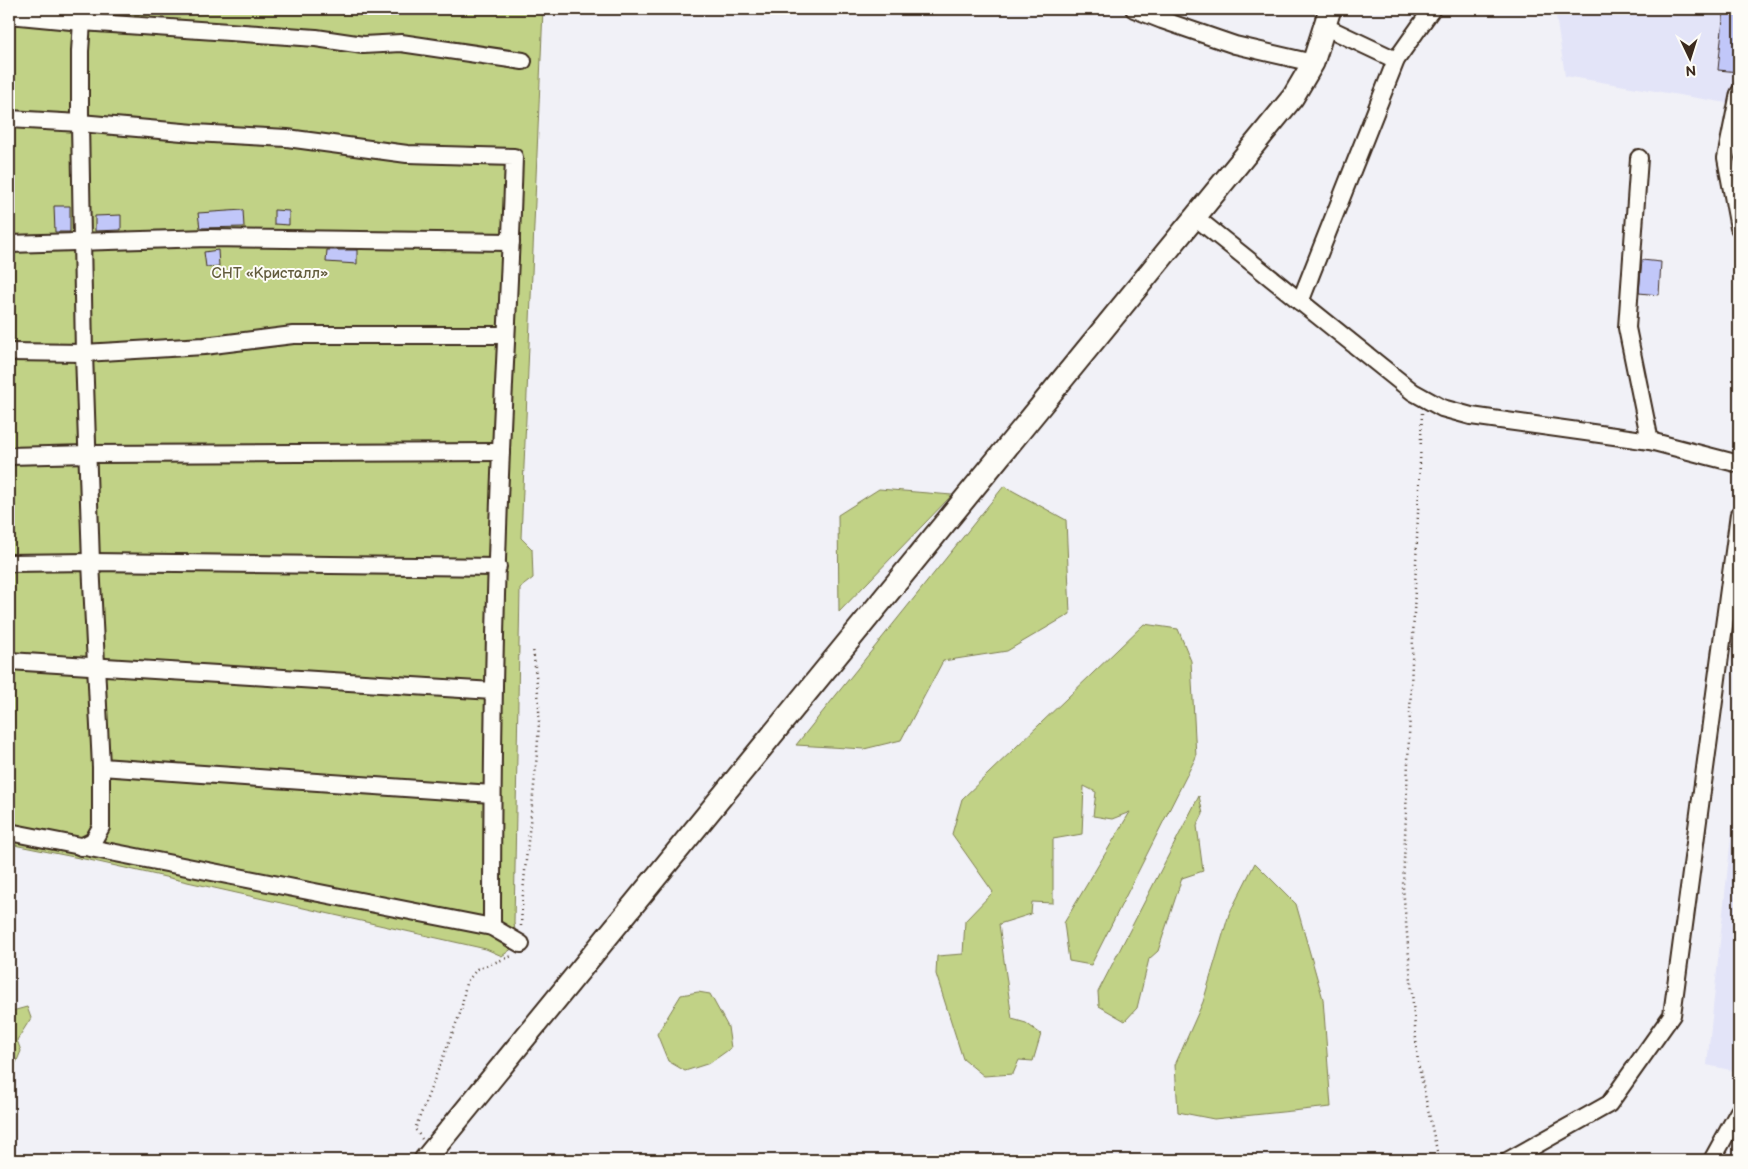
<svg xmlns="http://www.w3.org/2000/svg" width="1748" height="1169" viewBox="0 0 1748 1169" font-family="'Balsamiq Sans',sans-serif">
	<rect width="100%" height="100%" fill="#f1f1f7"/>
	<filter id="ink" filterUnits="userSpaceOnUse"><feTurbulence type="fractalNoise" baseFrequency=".02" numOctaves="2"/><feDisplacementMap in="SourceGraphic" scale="10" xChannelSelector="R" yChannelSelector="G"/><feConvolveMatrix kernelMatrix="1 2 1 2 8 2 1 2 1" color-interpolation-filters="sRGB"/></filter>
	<g filter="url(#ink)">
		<!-- built -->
		<g fill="#e3e4f8">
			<polygon points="1555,9 1739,9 1739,105 1565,76"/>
			<polygon points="1739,761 1739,1072 1707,1065"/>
		</g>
		<!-- green -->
		<g fill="#c1d286" stroke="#7e7e52">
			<polygon points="9,9 543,9 521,538 532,549 533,578 520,588 514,923 517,945 502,956 486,949 94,861 9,844"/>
			<polygon points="1004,486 1066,520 1070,614 1007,651 943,661 901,740 864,749 796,745"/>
			<polygon points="879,489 952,495 839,612 838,515"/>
			<polygon points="1144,624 1178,629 1191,661 1196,757 1091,965 1069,961 1064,923 1130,812 1112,819 1093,816 1096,792 1084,786 1082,834 1053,839 1053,903 1032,902 1031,914 999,924 1012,1019 1026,1023 1041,1034 1033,1061 1019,1060 1013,1074 984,1076 963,1059 936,974 937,956 963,954 965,921 993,892 952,834 962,799"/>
			<polygon points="1199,796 1203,814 1197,826 1203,871 1182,878 1158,951 1149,959 1137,1008 1125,1021 1099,1006 1098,992"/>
			<polygon points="1255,863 1296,904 1323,999 1331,1107 1214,1119 1178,1112 1175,1065 1203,1002 1229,914"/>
			<polygon points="698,992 710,994 728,1027 731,1048 710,1063 685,1071 668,1061 657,1034 681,995"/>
			<polygon points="27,1007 31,1018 17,1040 21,1051 16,1063 9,1063 9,1008 12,1011"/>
		</g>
		<!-- building -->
		<g fill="#c1c7f9" stroke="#3b2a1e">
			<polygon points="1724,9 1739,9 1739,72 1718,70"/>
			<polygon points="54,206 70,206 70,232 55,232"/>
			<polygon points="243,210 244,227 200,228 198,213"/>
			<polygon points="274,210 289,211 289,225 274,224"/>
			<polygon points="121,215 121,230 95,231 95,216"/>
			<polygon points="218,250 219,266 206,267 204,252"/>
			<polygon points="327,250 357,250 357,264 326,262"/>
			<polygon points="1642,260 1661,262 1659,295 1639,293"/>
		</g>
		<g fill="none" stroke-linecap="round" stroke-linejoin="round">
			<!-- minor casing -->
			<g stroke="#3b2a1e" stroke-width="20">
				<g id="minor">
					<polyline points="1134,9 1162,20 1235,45 1313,63"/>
					<polyline points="9,15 82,22 316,38 363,45 401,43 523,61"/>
					<polyline points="1326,27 1396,60"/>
					<polyline points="1739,93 1726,158 1739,228"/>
					<path d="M 9,119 L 80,123 L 194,133 L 287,138 L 407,154 L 514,157 C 511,255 505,353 501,451 C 494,610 492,768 492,927"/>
					<polyline points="1639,158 1627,328 1650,441"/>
					<polyline points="1195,217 1413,392 1442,408 1471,416 1650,441 1739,464"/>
					<polyline points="9,244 209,238 511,242"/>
					<polyline points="1300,302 1396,60 1432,9"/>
					<polyline points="9,352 84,353 204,346 293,335 506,335"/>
					<polyline points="9,456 88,454 501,452"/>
					<polyline points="9,563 91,562 498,567"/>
					<polyline points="9,661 493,691"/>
					<polyline points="101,767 492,794"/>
					<polyline points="9,832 492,927 521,944"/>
					<polyline points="81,847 93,841 101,827 101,767 91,562 84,353 80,123 80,51 82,22"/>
					<polyline points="1509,1160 1609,1104 1672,1015 1739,514"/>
					<polyline points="1712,1160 1739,1111"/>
				</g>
			</g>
			<!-- major casing -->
			<g stroke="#3b2a1e" stroke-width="25">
				<polyline id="major" points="425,1160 1293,97 1313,63 1330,9"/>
			</g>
			<!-- path -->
			<g stroke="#3b2a1e" stroke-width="2.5" stroke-dasharray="1 4" stroke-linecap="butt">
				<polyline points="1422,413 1403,887 1418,1063 1439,1160"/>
				<path d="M 521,926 C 524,857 536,789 539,721 C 540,697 535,672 533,648"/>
				<polyline points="422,1139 415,1129 461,1011 466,983 477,969 512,956"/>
			</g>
			<!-- minor -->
			<use href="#minor" stroke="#fdfcf7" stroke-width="16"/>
			<!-- major -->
			<use href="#major" stroke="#fdfcf7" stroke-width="21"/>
		</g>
	</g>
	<g text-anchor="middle" stroke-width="4" stroke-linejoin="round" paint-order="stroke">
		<!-- park labels -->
		<g font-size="15" fill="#635c3d" stroke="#fdfcf7">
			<text x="270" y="278">СНТ «Кристалл»</text>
		</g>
	</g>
	<!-- margin -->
	<rect width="1748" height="1169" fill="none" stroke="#fdfcf7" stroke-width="30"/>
	<rect x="15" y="15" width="1718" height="1139" fill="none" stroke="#3b2a1e" stroke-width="2" filter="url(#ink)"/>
	<!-- north arrow -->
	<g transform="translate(1690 58) rotate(176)" stroke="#fdfcf7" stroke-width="4" paint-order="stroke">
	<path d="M0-4L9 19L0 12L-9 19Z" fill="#3b2a1e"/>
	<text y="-8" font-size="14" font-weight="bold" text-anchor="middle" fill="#3b2a1e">N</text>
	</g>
</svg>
